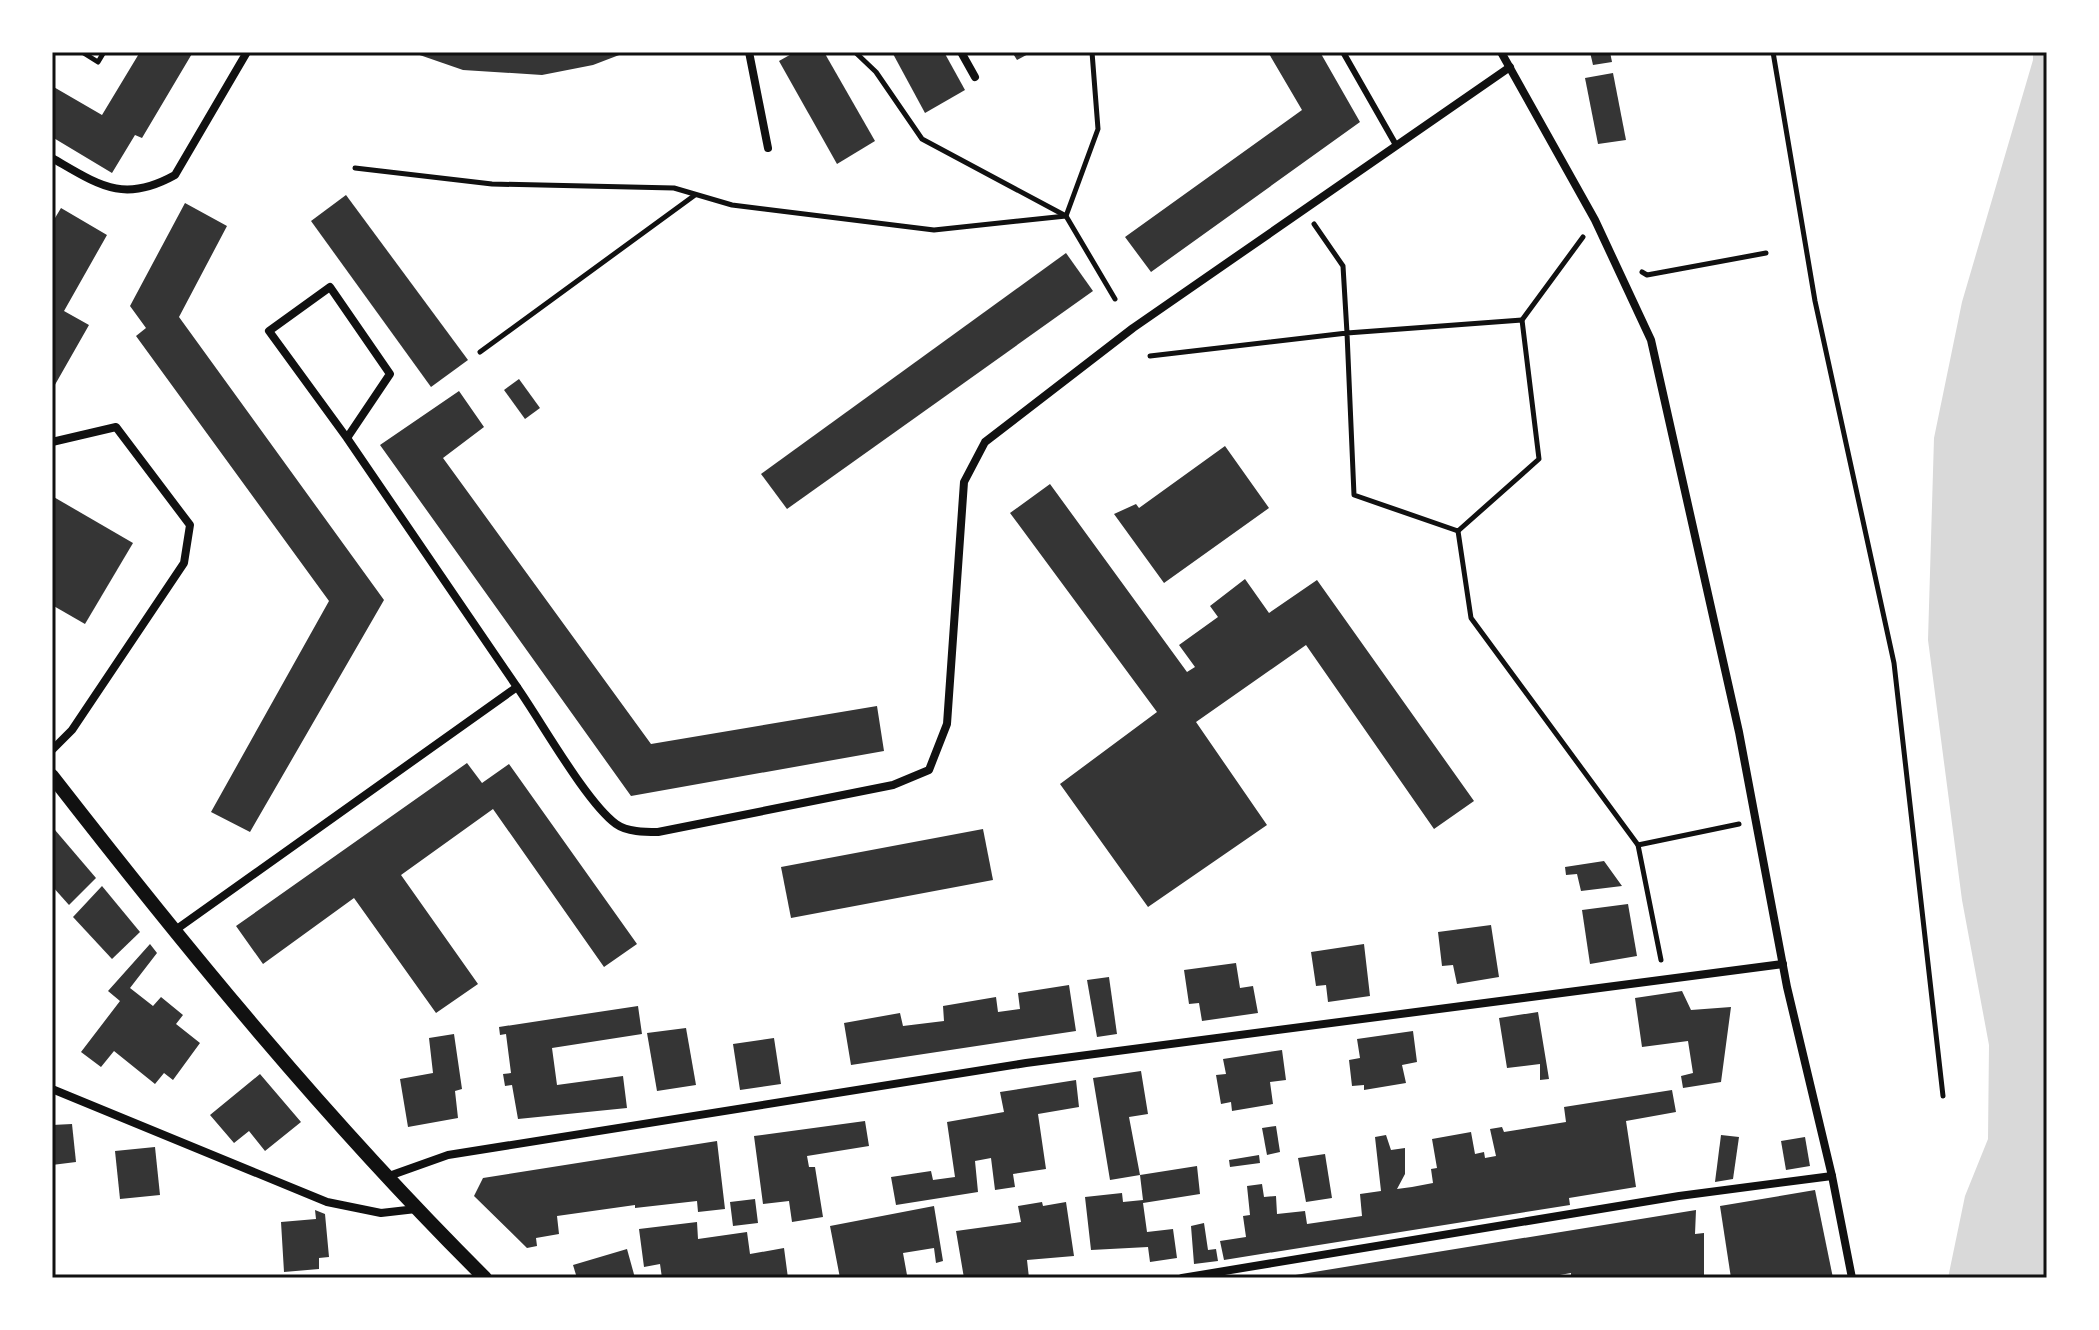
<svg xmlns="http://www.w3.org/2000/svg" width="2099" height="1330" viewBox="0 0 2099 1330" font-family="'Fira Sans',sans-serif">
	<rect width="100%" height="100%" fill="#fff"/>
	<!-- water -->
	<polygon fill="#d9d9d9" points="2033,52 2047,52 2047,1278 1948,1278 1965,1196 1988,1139 1989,1045 1962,900 1928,640 1934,438 1962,302 2033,60"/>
	<!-- building -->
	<g fill="#353535">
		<polygon points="140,52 193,52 142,138 135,135 112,173 52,137 52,86 102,115"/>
		<polygon points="411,52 627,52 593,65 542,75 463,70"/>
		<polygon points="795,52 824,52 875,141 837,164 779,61"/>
		<polygon points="892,52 944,52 965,90 925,113"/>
		<polygon points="1012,52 1032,52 1017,60"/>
		<polygon points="1268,52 1320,52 1360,122 1151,272 1125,237 1302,110"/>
		<polygon points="1590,52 1610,52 1612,62 1593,65"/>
		<polygon points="1613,73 1626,140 1598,144 1585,78"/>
		<polygon points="346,195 468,360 431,387 311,221"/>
		<polygon points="185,203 227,226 179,317 384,600 250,832 211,812 329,601 136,336 146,328 130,306"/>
		<polygon points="61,208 107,235 64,311 89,325 52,390 52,223"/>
		<polygon points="1066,253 1093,291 787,509 761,474"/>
		<polygon points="519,379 540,408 525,419 504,390"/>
		<polygon points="459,391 484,427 443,458 651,744 877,706 884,751 631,796 380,445"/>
		<polygon points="1225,446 1269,508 1164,583 1114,514 1136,504 1139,508"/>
		<polygon points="1050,484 1187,672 1195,667 1179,645 1218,617 1210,606 1245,579 1269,613 1317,580 1474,801 1434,829 1306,645 1196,722 1267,825 1148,907 1060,784 1157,712 1010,513"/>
		<polygon points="52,496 133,543 85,624 52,605"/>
		<polygon points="467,763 482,783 509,764 637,944 604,967 493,809 401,875 478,984 436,1013 354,898 263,964 236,926"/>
		<polygon points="983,829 993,880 791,918 781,867"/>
		<polygon points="55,830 96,878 69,905 52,886 52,833"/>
		<polygon points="1604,861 1622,886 1581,891 1577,874 1566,875 1565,867"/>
		<polygon points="102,886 140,932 112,959 73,917"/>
		<polygon points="1628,904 1637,956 1590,964 1582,910"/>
		<polygon points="1491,925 1499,977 1457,984 1453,965 1442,966 1438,932"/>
		<polygon points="150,944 157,953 130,988 153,1006 161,997 183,1015 176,1024 200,1043 173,1080 164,1073 155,1084 114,1051 101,1067 81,1052 120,1001 108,991"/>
		<polygon points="1364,944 1370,996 1328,1002 1326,985 1316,986 1311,952"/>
		<polygon points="1236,963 1240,988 1253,986 1258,1013 1202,1021 1199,1003 1189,1004 1184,970"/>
		<polygon points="1109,977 1117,1034 1097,1037 1087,980"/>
		<polygon points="1069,985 1076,1031 851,1065 844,1023 900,1013 903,1026 944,1021 943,1006 996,997 998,1012 1020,1009 1018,993"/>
		<polygon points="1682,991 1691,1010 1731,1007 1721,1082 1683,1088 1681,1076 1693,1073 1688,1041 1642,1047 1635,998"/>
		<polygon points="638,1006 642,1034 552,1048 557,1085 623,1076 627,1108 518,1119 512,1085 505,1086 503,1074 511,1073 506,1034 500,1035 499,1027"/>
		<polygon points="1538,1012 1549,1079 1540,1080 1540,1064 1507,1068 1499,1018"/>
		<polygon points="686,1028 696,1085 657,1091 647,1033"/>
		<polygon points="1413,1031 1417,1062 1402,1065 1406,1083 1364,1090 1364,1085 1352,1086 1349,1060 1360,1058 1357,1039"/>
		<polygon points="454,1034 462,1089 455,1091 458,1118 408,1127 400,1079 433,1073 429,1038"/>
		<polygon points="774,1038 781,1084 740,1090 733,1044"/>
		<polygon points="1282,1050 1286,1080 1270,1082 1273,1104 1232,1111 1231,1102 1221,1104 1216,1075 1226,1074 1223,1059"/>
		<polygon points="1141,1071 1148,1114 1129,1117 1140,1175 1110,1180 1093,1078"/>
		<polygon points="260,1074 301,1122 265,1151 249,1131 234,1143 210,1115"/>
		<polygon points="1076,1080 1079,1107 1038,1114 1046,1169 1013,1174 1015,1187 995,1190 991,1158 975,1161 978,1192 896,1205 891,1177 931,1171 933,1180 955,1177 947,1122 1004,1112 1000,1092"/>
		<polygon points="1672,1090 1676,1112 1626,1121 1636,1187 1569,1198 1570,1205 1224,1260 1220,1241 1246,1237 1243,1216 1250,1215 1247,1186 1262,1184 1264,1197 1276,1196 1277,1214 1305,1211 1307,1224 1362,1216 1360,1194 1381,1191 1375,1137 1386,1135 1391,1150 1405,1148 1405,1174 1397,1189 1412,1187 1433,1183 1431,1169 1437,1168 1432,1139 1471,1132 1475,1154 1484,1152 1485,1158 1496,1156 1490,1129 1502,1127 1504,1132 1566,1122 1564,1107"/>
		<polygon points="865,1121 869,1146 807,1156 809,1167 815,1167 823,1217 792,1222 789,1201 763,1204 754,1136"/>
		<polygon points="72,1124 76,1162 52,1165 52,1125"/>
		<polygon points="1276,1126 1280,1152 1267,1155 1262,1128"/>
		<polygon points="1721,1135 1739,1137 1733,1179 1715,1182"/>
		<polygon points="1805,1137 1810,1166 1786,1170 1781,1141"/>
		<polygon points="717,1141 725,1209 698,1212 697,1201 635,1208 635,1205 557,1216 559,1234 536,1238 537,1246 527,1248 474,1196 483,1178"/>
		<polygon points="155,1147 160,1195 120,1199 115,1151"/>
		<polygon points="1325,1154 1332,1198 1306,1202 1298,1158"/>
		<polygon points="1259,1155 1260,1163 1230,1167 1229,1160"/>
		<polygon points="1197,1166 1200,1194 1143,1203 1147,1232 1173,1229 1177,1258 1150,1262 1148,1247 1091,1250 1085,1197 1122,1193 1123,1202 1143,1200 1140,1175"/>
		<polygon points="1815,1190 1833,1278 1731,1278 1720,1206"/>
		<polygon points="755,1199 758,1223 733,1226 730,1202"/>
		<polygon points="1042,1202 1043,1206 1066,1202 1074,1256 1027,1260 1029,1278 964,1278 956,1231 1021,1222 1018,1206"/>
		<polygon points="934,1206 943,1261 936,1263 934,1248 903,1253 907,1275 840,1278 830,1226"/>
		<polygon points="315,1210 325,1214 329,1257 319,1258 319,1269 284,1272 281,1222 316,1219"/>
		<polygon points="1696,1210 1695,1234 1704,1233 1704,1278 1571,1278 1571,1273 1543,1278 1277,1278"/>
		<polygon points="697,1222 698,1239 747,1232 750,1254 784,1248 788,1278 662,1278 660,1264 644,1267 639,1229"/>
		<polygon points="1204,1223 1208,1250 1216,1249 1218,1261 1194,1264 1191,1226"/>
		<polygon points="627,1249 635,1278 577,1278 573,1265"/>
	</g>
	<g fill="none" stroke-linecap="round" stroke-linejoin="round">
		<!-- path -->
		<g stroke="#111" stroke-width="5">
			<polyline points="82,52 98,62 104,52"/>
			<polyline points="855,52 876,72 922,139 1066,216 1098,129 1092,52"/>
			<polyline points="1773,52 1815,301 1894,663 1943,1096"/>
			<polyline points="355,168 492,184 674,188 732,205 934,230 1066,216 1115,299"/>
			<polyline points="1642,272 1647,275 1766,253"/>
			<polyline points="1522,320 1583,237"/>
			<polyline points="480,352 695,195"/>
			<polyline points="1150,356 1347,333 1354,495 1458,531 1539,459 1522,320 1347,333 1343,266 1314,224"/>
			<polyline points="1458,531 1471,618 1638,845 1661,960"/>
			<polyline points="1638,845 1739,824"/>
		</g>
		<!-- service -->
		<polyline stroke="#111" stroke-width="6" points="1343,52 1396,145"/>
		<!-- minor -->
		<g stroke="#111" stroke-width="8">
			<polyline points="749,52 768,148"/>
			<polyline points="961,52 975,77"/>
			<polyline points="1501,52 1595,220 1651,340 1739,732 1787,987 1832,1176 1852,1278"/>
			<path d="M 52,158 C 99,185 123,204 175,175 L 247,52"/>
			<polyline points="347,438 269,331 330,287 390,374 347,438 517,687"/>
			<polyline points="52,442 116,427 190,525 184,563 72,730 52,750"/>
			<path d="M 174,931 L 517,687 C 541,721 586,802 616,824 C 627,832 645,832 658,832 L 893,785 L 929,770 L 947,724 L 964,482 L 985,442 L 1133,328 L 1510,67"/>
			<polyline points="52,1089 327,1202 381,1213 416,1209"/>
			<polyline points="389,1176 448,1155 1026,1063 1783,964"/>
			<polyline points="1182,1278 1679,1196 1832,1176"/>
		</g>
		<!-- tertiary -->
		<path stroke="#111" stroke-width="14" d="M 52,776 C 188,951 328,1122 485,1278"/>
	</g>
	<!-- border -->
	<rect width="2099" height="1330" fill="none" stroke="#ffffff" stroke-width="108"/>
	<rect x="54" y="54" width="1991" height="1222" fill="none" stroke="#111" stroke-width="3"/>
</svg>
